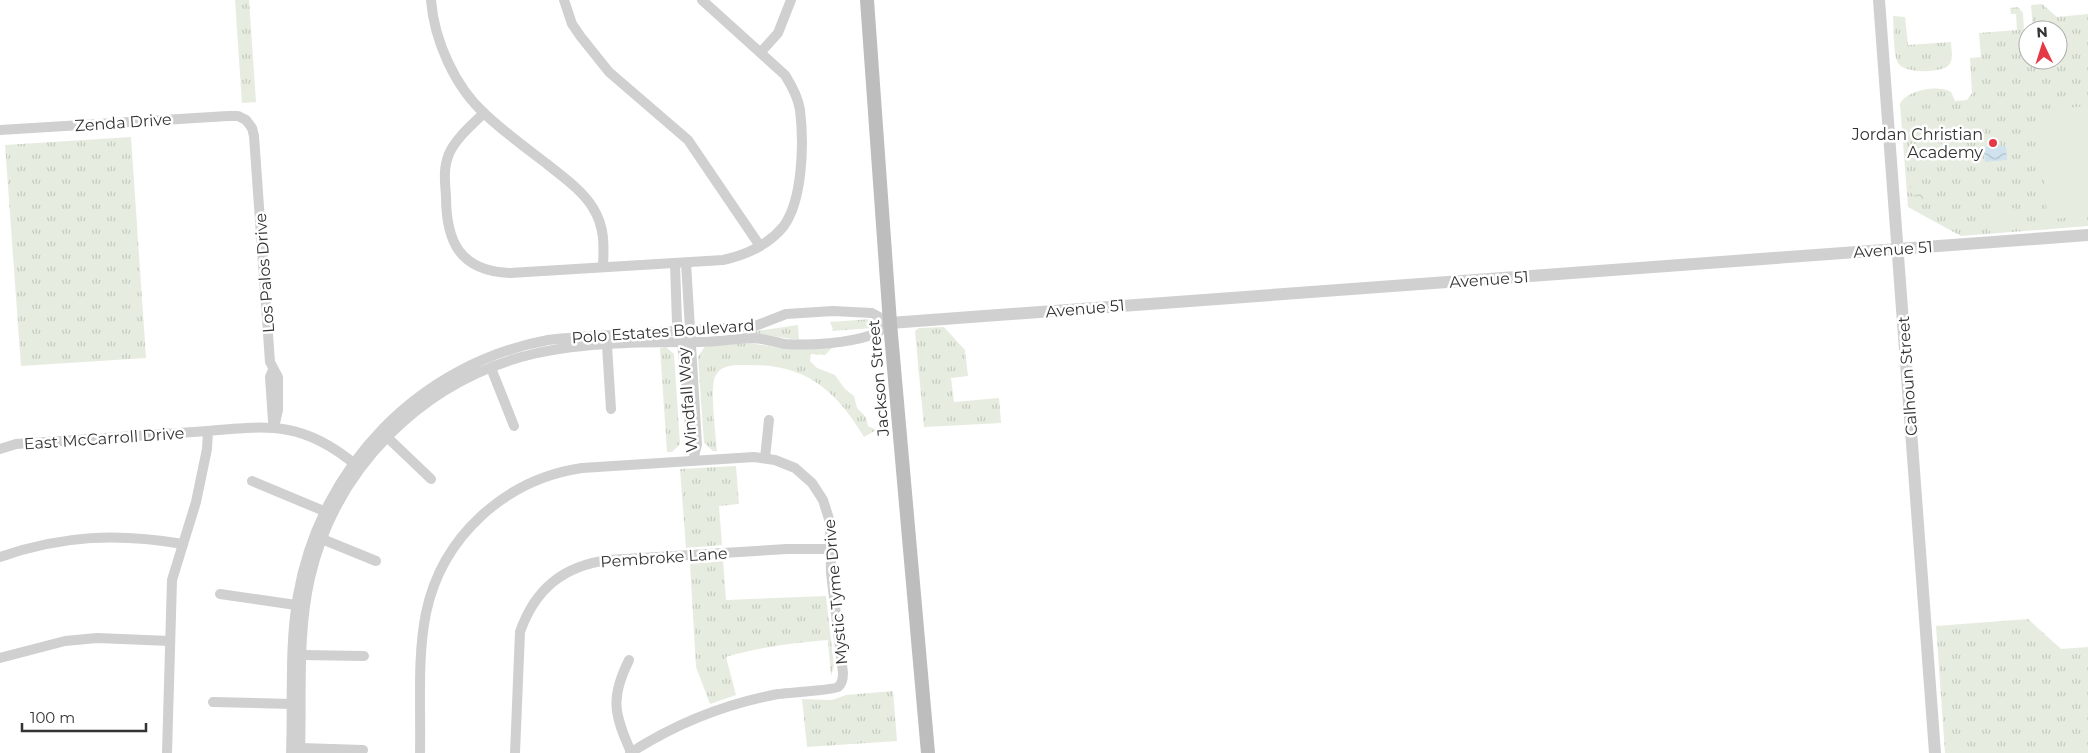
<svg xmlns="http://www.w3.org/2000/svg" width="2088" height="753" viewBox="0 0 2088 753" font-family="Montserrat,sans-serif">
	<defs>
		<pattern id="grass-tufts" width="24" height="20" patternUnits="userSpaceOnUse" patternTransform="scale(1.25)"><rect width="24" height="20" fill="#e6ecdf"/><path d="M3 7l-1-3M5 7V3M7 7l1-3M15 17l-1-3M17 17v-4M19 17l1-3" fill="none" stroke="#c6cbc0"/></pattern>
		<pattern id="forest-crowns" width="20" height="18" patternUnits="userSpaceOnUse" patternTransform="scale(1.25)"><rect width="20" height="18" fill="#e6ecdf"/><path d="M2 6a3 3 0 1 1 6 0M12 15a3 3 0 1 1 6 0" fill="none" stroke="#c6cbc0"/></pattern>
		<pattern id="water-waves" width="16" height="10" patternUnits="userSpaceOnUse" patternTransform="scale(1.25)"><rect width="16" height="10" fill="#cfe2ee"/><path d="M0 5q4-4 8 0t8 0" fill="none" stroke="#b2c2cd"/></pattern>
	</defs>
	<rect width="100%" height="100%" fill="#fff"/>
	<!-- grass -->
	<g fill="url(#grass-tufts)">
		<polygon points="235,0 249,0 256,102 242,103"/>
		<path d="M 2042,4 L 2057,17 L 2088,14 L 2088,226 L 1961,236 L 1908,207 L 1900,104 C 1906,90 1939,84 1951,92 L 1955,101 L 1967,100 L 1972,93 L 1970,58 L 1981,57 L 1979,33 L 2017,30 L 2016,14 L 2011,14 L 2010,8 L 2018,7 L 2023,13 L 2024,31 L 2028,31 L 2028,60 L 2058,60 L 2058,30 L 2033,30 L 2031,5 Z"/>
		<path d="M 1893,16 L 1905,17 L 1908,45 L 1951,42 C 1951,49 1954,59 1949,65 C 1942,73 1904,74 1898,63 C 1893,54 1894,28 1893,16 Z"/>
		<polygon points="131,137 146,358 21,366 5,145"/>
		<polygon points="872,319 873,328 831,331 833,329 830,322"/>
		<polygon points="798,325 799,340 758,334 730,335"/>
		<polygon points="944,327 965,350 968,376 951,378 954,402 999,398 1001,423 924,427 915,331 919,328"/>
		<path d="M 749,343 L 788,349 L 832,348 L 825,355 L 811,354 L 810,361 L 817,368 L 835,375 L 845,389 L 854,396 L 857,408 L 866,417 L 868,426 L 876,430 L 864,437 C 835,389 805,364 747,365 C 736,365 722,364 716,375 C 709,384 716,437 717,451 L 713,451 L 704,443 L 698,357 L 705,346 Z"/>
		<polygon points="666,347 674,354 680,444 672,452 667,452 660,348"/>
		<polygon points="736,466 739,504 719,506 722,545 686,548 680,469"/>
		<path d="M 723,561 L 726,600 L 826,596 L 834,666 L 831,676 L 828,640 C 794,643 759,647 726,657 L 736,695 L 710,704 L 696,667 L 690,564 Z"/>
		<polygon points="2028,619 2061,649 2088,647 2088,753 1945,753 1936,626"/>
		<polygon points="893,691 897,741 807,747 802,699 832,700 846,695"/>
	</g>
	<!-- forest -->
	<g fill="url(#forest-crowns)">
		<polygon points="1931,142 1948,145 1951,151 1950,158 1943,161 1933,156 1925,158 1925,145"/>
		<polygon points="1912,183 1917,183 1931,193 1929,202 1924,203 1910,192 1909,188"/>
	</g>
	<!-- pitch -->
	<g fill="#e6ecdf">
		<polygon points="2088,106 2088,216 2052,219 2047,214 2037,111"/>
		<polygon points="2015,208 2017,228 1989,231 1987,210"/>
	</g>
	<!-- water -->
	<polygon fill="url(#water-waves)" points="2006,146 2007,160 1985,162 1984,147"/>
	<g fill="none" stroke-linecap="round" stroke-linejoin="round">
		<!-- minor -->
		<g stroke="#d0d0d0" stroke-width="10">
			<path d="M 431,0 C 434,40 455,87 485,114 C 504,132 526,148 547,164 C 563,177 583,191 593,208 C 605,227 604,246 603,267"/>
			<polyline points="564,0 572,24 581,37 609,72 688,140 760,246"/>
			<polyline points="761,52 778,33 791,0"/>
			<path d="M 484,113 C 472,125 455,139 449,154 C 443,168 445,182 446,196 C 446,242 460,271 510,273 L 723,260 C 746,255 768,245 783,227 C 803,201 804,142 800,110 C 798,97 792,86 785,75 L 702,0"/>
			<polyline points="0,130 228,116 238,116 246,120 252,128 254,136 270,362 278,377 278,410 274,427"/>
			<polyline points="686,263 697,444 693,461"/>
			<polyline points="675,264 677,323 681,331 690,425"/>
			<polyline points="607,346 611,409"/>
			<polyline points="491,368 514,426"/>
			<polyline points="273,370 270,377 273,421"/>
			<polyline points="387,437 431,479"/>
			<polyline points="0,449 16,444 208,431"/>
			<polyline points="765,458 769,420"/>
			<polyline points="252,481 324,511"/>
			<polyline points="322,539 376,561"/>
			<path d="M 0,557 C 63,535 118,533 183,544"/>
			<polyline points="220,594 296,605"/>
			<polyline points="302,655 364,656"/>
			<polyline points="0,658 65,641 97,638 170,641"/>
			<path d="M 629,660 C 610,698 614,714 631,752"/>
			<polyline points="213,702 292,704"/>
			<polyline points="300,748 363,750"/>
			<path d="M 167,753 L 172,580 L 196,502 L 207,449 L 208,431 C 272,425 305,422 357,466"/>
			<path d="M 291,753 C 293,701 289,646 298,595 C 321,466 419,364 548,340 C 571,337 593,336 616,335 C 662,331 709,330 755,326 L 786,314 L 833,311 L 872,313 L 890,323 C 885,327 879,333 872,335 C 847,343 812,346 785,344 C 774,342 763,338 751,338 C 733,339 716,342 698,342 C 645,342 584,342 533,354 C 423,380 335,468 310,578 C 297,635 302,695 300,753"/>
			<path d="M 420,753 C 421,707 417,658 426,613 C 442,536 506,479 582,468 L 754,457 L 775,460 L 795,468 L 812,483 L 823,500 L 830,522 L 831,573 L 843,673 C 843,678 842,684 838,687 C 834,690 787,693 778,694 C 724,704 675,724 630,753"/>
			<path d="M 515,753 L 520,632 C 535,589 563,566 608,560 L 787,549 L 830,549"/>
		</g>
		<!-- tertiary -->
		<g stroke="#d0d0d0" stroke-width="12">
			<polyline points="1879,0 1935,753"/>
			<polyline points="890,323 2088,235"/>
		</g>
		<!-- secondary -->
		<polyline stroke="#bdbdbd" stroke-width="14" points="867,0 890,323 928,753"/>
	</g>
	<!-- markers -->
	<circle fill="#e63946" stroke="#fff" stroke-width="2" cx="1993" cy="143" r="5"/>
	<g text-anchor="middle" stroke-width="5" stroke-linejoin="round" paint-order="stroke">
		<!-- street labels -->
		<g font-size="16" fill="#333" stroke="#fff">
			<text transform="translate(123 122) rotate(-4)" y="6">Zenda Drive</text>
			<text transform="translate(1893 249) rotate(-4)" y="6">Avenue 51</text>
			<text transform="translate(264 273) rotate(-94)" y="6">Los Palos Drive</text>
			<text transform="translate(1489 279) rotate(-4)" y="6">Avenue 51</text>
			<text transform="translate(1085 308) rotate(-5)" y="6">Avenue 51</text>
			<text transform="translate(663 331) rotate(-4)" y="6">Polo Estates Boulevard</text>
			<text transform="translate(1907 376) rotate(-94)" y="6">Calhoun Street</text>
			<text transform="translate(878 378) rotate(-95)" y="6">Jackson Street</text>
			<text transform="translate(687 400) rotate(-95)" y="6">Windfall Way</text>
			<text transform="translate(104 438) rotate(-4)" y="6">East McCarroll Drive</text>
			<text transform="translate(664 557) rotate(-4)" y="6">Pembroke Lane</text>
			<text transform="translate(835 592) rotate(-95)" y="6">Mystic Tyme Drive</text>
		</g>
		<!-- poi labels -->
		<g font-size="16" fill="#333" stroke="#fff" text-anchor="end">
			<text x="1983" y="140">Jordan Christian<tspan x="1983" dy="18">Academy</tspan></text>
		</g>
	</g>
	<!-- north arrow -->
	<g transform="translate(2043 45) rotate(356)"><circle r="24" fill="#ffffff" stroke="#adadad"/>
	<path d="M0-4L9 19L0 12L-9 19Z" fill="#e63946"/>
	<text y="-8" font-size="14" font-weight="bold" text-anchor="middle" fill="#333333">N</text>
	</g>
	<!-- scale -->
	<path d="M22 723v8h124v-8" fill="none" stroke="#333333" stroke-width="2.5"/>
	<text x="30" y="723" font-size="15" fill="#333333" stroke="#ffffff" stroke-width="4" paint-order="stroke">100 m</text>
</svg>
